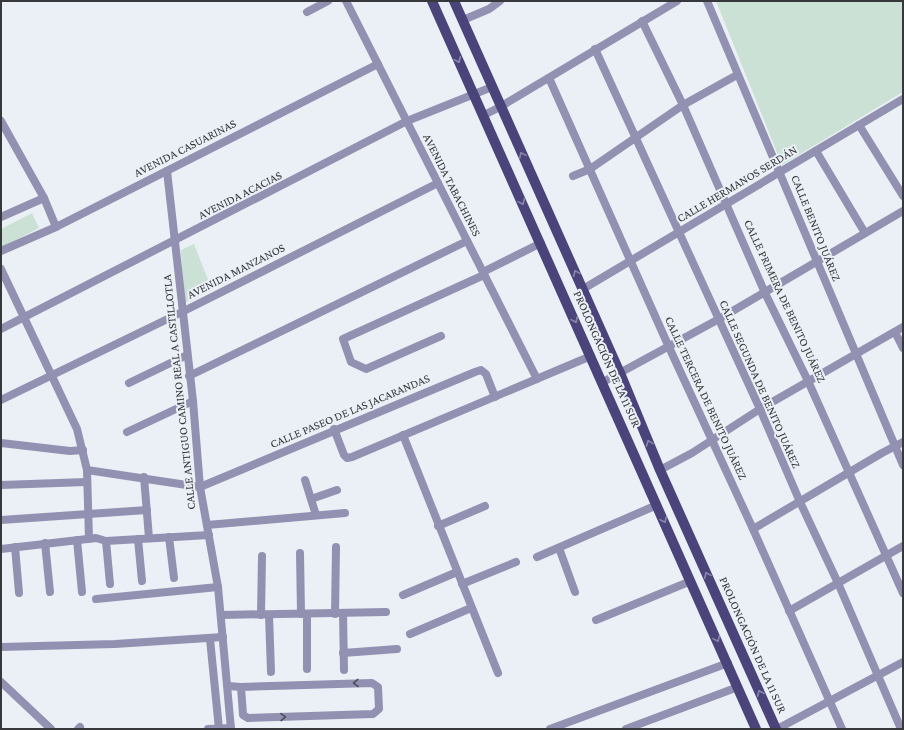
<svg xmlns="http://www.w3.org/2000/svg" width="904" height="730" viewBox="0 0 904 730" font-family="'Crimson Pro',serif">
	<rect width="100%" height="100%" fill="#eaf0f6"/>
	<!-- green -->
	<g fill="#cce1d5">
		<polygon points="716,1 903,1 903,92 782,165"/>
		<polygon points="32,213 39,228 1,248 1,229"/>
		<polygon points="194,244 212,290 184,303 181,250"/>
	</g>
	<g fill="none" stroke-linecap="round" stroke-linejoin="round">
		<!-- minor -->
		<g stroke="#9391b2" stroke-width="8">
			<polyline points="346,1 537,379"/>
			<polyline points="707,1 903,465"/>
			<polyline points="307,12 328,1"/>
			<polyline points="463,20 489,9 500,1"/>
			<polyline points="642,21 683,105 765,293 808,381 903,593"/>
			<polyline points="595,49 760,409 800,502 838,583 901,729"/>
			<polyline points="549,78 668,345 753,529 842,729"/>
			<polyline points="484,115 500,107 677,1"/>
			<polyline points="1,121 44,198 56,227"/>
			<polyline points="859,125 903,196"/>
			<polyline points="816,151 865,233"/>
			<polyline points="167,171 193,401 200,487 218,587 231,729"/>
			<polyline points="573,176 590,169 683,105 737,75"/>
			<polyline points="1,217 44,198"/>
			<polyline points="1,251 56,227 378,64"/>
			<polyline points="1,269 77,429 87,470 89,539"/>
			<polyline points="483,272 541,243"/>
			<polyline points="583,289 903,99"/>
			<polyline points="1,329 407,121 492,87"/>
			<polyline points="895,332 903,348"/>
			<polyline points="441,336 366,369 351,362 343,339 484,275"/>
			<polyline points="189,376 467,241"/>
			<polyline points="603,382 719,319 903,211"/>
			<polyline points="129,383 187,355"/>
			<polyline points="1,400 182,312 438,183"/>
			<polyline points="334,429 344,455 347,458 352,457 591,356"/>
			<polyline points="127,432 193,401"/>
			<polyline points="403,435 498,673"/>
			<polyline points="1,443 70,451 83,450"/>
			<polyline points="87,470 200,487 475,372 481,370 486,374 495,397"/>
			<polyline points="660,470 692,453 760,409 903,327"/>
			<polyline points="144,477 149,538"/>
			<polyline points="305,480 316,515"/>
			<polyline points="1,485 87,482"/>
			<polyline points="311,499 337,490"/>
			<polyline points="1,520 147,510"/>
			<polyline points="207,525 345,513"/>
			<polyline points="438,526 485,506"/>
			<polyline points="753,529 882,453 903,442"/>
			<polyline points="169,537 174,578"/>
			<polyline points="138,539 142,581"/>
			<polyline points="77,540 82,592"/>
			<polyline points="106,541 110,584"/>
			<polyline points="45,543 50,592"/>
			<polyline points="15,547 19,593"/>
			<polyline points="559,548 575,592"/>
			<polyline points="1,549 96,538 106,541 209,535"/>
			<polyline points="300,553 301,614"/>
			<polyline points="537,557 657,505"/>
			<polyline points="462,584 516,562"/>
			<polyline points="403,595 457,572"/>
			<polyline points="96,599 218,587"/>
			<polyline points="789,611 903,546"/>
			<polyline points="343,613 344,670"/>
			<polyline points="307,614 307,669"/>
			<polyline points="335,614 336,547"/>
			<polyline points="221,615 386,612"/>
			<polyline points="261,615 262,556"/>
			<polyline points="269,615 271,672"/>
			<polyline points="596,620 691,581"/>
			<polyline points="410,634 471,608"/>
			<polyline points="210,639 219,729"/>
			<polyline points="1,647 115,644 223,637"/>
			<polyline points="343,653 397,649"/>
			<polyline points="1,682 51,729"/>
			<polyline points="228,686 241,687 372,683 378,687 379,709 373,714 248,718 243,715 241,687"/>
			<polyline points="78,729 80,727"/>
			<polyline points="208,729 231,728"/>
			<polyline points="550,729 728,663"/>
			<polyline points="626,729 738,687"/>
			<polyline points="777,729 903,662"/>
		</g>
		<!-- major -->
		<g stroke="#4a447b" stroke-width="10">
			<polyline points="432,1 756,729"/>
			<polyline points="454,1 620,373 660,470 776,729"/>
		</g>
	</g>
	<!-- one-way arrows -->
	<defs><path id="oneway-chevron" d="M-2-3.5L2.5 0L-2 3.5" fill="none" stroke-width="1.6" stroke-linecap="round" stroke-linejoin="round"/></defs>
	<g stroke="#8a89ac">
		<use href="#oneway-chevron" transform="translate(458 60) rotate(66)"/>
		<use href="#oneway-chevron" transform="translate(522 155) rotate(-114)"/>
		<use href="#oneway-chevron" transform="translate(522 202) rotate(66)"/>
		<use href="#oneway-chevron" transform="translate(576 273) rotate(-114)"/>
		<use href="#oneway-chevron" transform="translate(575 320) rotate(66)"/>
		<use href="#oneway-chevron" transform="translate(649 443) rotate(-111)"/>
		<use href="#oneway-chevron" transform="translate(664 520) rotate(66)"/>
		<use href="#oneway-chevron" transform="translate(707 575) rotate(-114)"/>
		<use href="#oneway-chevron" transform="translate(717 639) rotate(66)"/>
		<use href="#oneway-chevron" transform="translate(760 693) rotate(-114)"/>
	</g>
	<g stroke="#4d4e59">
		<use href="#oneway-chevron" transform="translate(356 683) rotate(178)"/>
		<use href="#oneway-chevron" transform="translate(283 717) rotate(-2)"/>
	</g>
	<g text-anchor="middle" stroke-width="4" stroke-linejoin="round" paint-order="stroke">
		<!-- street labels -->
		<g font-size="12" fill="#36383b" stroke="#eaf0f6">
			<text transform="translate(185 148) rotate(-27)" y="4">AVENIDA CASUARINAS</text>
			<text transform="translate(737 184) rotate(-31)" y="4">CALLE HERMANOS SERDÁN</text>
			<text transform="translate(452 185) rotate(63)" y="4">AVENIDA TABACHINES</text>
			<text transform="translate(240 195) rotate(-27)" y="4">AVENIDA ACACIAS</text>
			<text transform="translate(816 228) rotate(68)" y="4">CALLE BENITO JUÁREZ</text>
			<text transform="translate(236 271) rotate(-27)" y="4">AVENIDA MANZANOS</text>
			<text transform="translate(785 301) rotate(65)" y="4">CALLE PRIMERA DE BENITO JUÁREZ</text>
			<text transform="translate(607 359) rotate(66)" y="4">PROLONGACIÓN DE LA 11 SUR</text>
			<text transform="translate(760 384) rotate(66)" y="4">CALLE SEGUNDA DE BENITO JUÁREZ</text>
			<text transform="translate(179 392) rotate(-96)" y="4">CALLE ANTIGUO CAMINO REAL A CASTILLOTLA</text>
			<text transform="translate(706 398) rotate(65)" y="4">CALLE TERCERA DE BENITO JUÁREZ</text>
			<text transform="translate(350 411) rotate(-23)" y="4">CALLE PASEO DE LAS JACARANDAS</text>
			<text transform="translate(753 645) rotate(66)" y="4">PROLONGACIÓN DE LA 11 SUR</text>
		</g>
	</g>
	<!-- border -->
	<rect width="904" height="730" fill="none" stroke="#36383b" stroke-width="4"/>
</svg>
